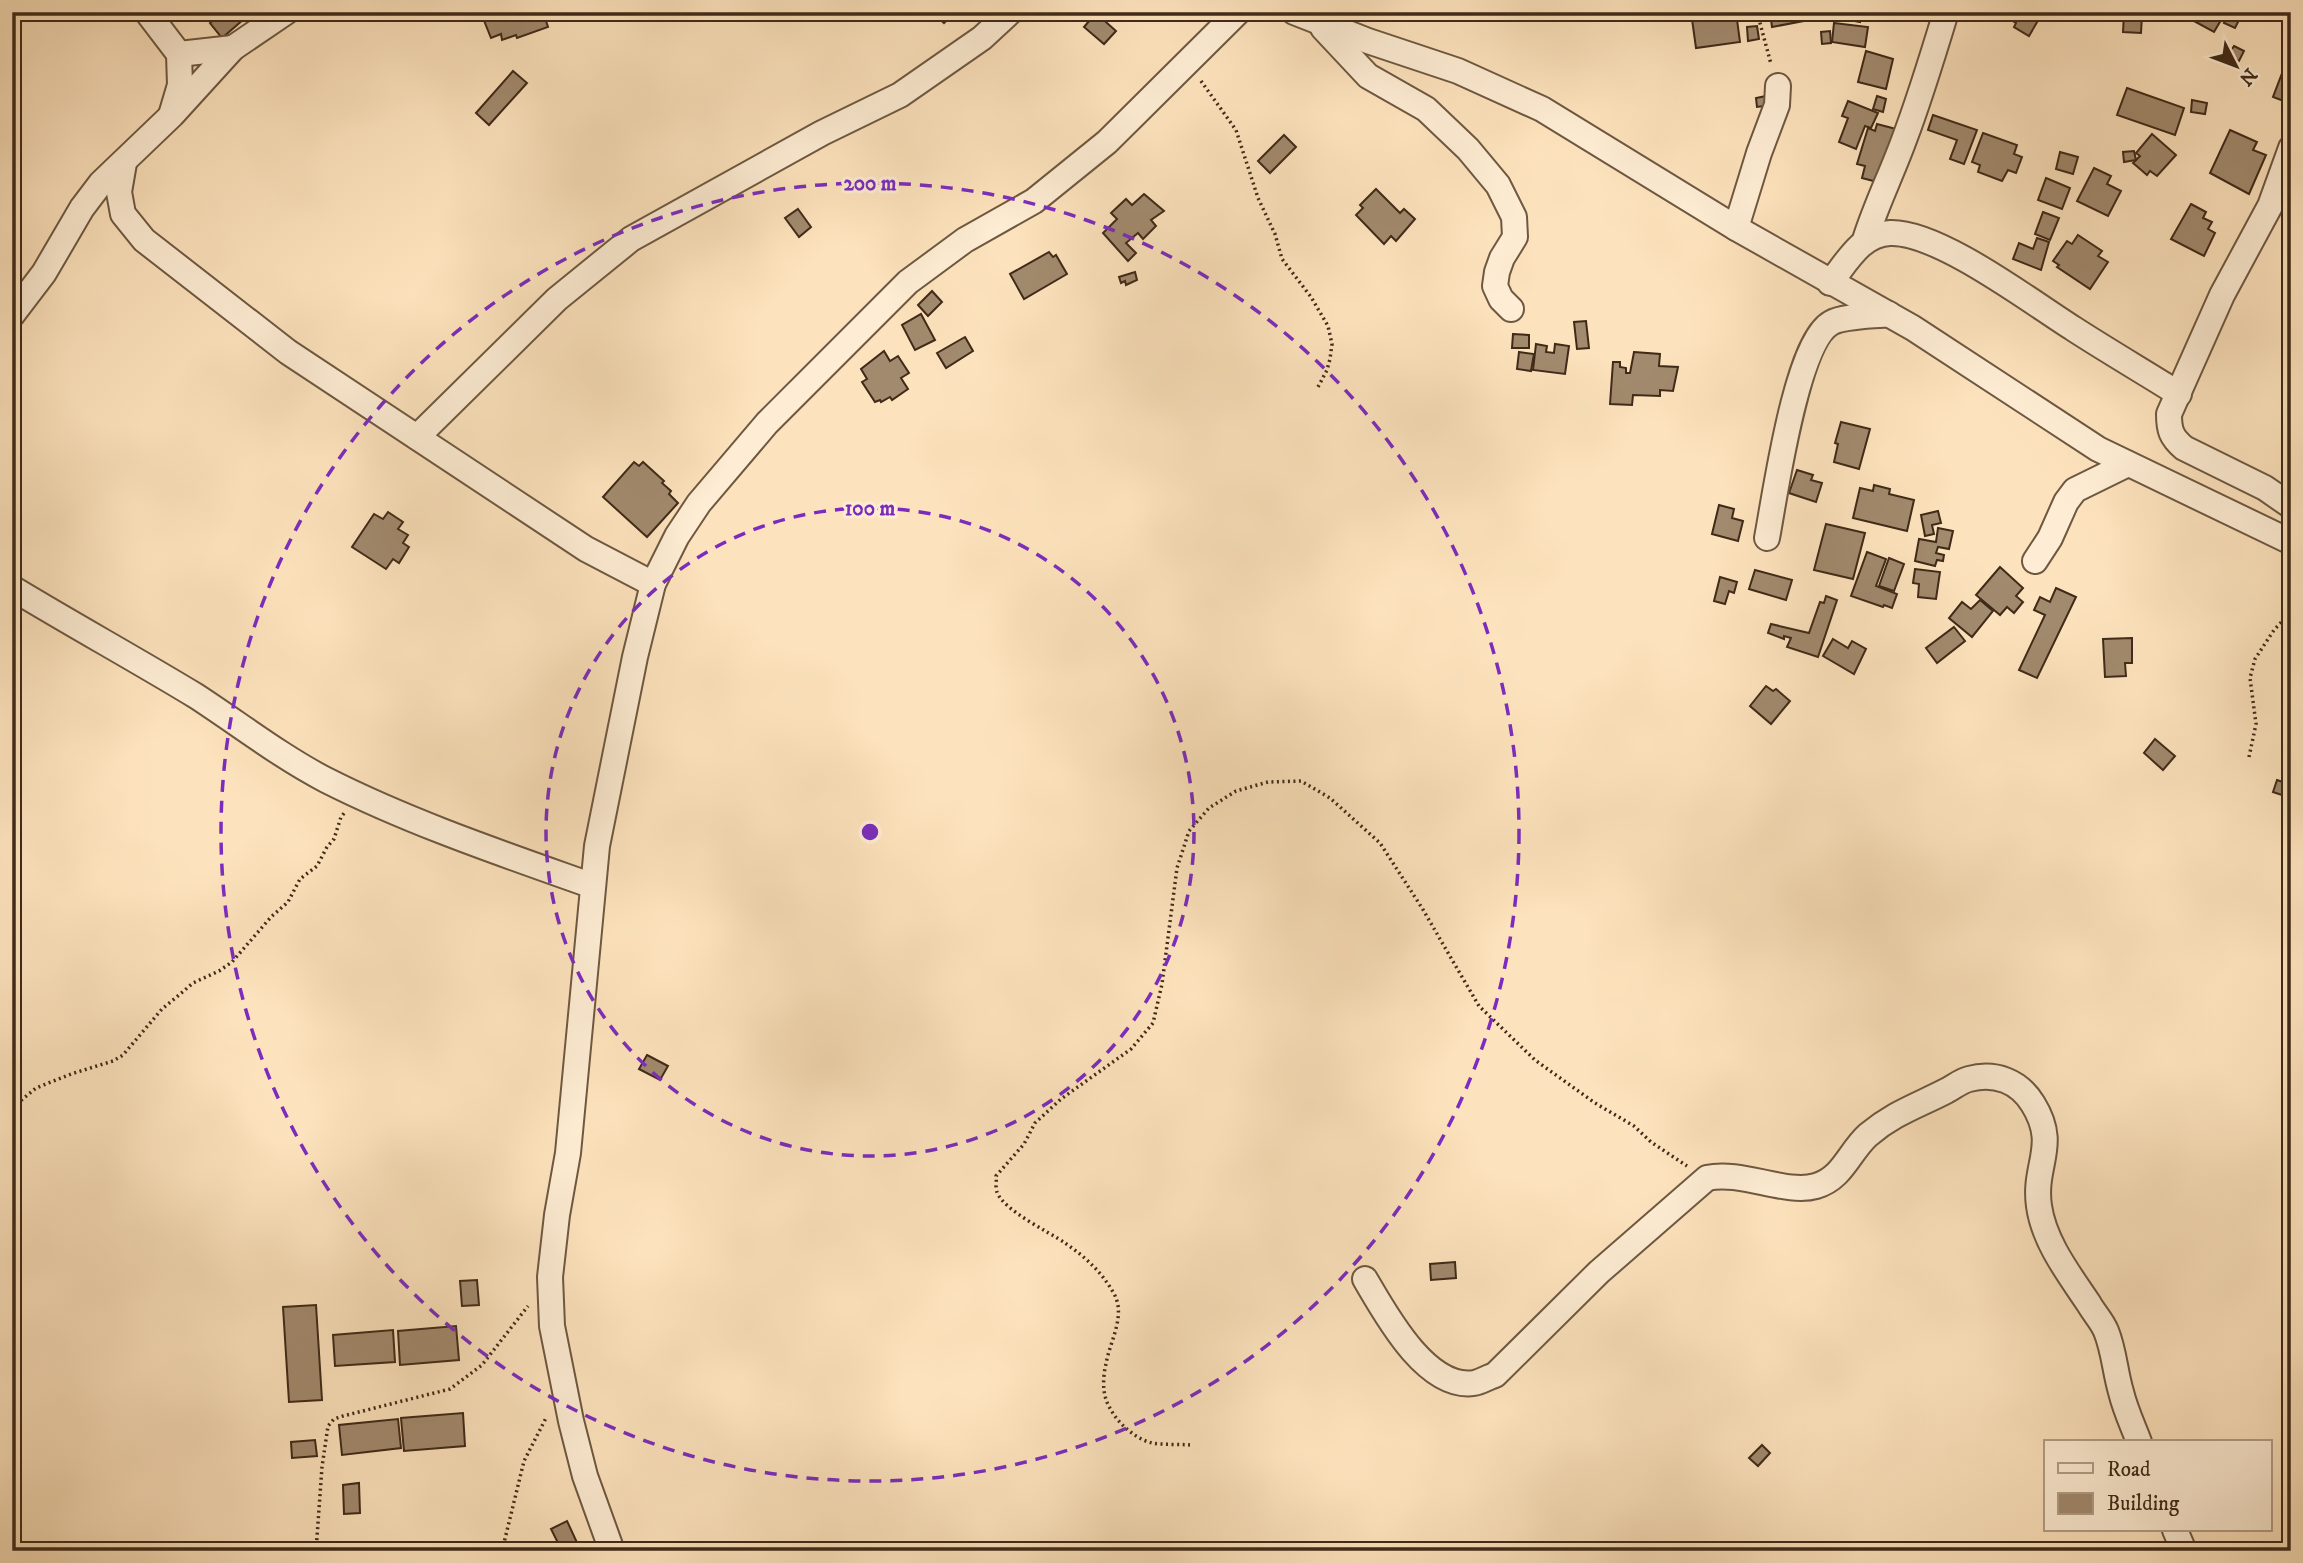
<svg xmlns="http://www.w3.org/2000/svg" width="2303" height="1563" viewBox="0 0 2303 1563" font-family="'IM FELL DW Pica',serif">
	<rect width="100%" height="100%" fill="#fde3bd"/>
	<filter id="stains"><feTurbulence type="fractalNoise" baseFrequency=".00286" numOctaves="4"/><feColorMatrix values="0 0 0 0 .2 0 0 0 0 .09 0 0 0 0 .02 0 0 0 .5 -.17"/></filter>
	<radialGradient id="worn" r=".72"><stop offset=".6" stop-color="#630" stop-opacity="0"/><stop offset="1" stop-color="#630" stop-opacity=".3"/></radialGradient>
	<!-- building -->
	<g fill="#a28a6e" stroke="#3f2a18" stroke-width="2">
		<polygon points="222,12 252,12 222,38 210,23"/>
		<polygon points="543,12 548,27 517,38 516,35 502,40 501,34 491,38 481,13"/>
		<polygon points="932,12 955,12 944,23"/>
		<polygon points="1691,12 1736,12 1740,42 1696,48"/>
		<polygon points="1770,12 1824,12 1825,17 1772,27"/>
		<polygon points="1830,12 1862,12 1860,22 1829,16"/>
		<polygon points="1886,12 1910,12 1910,18 1901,17 1900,20 1885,19"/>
		<polygon points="2011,12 2043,12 2029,36 2014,27 2016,23 2007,18"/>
		<polygon points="2199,12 2207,12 2221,20 2214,32 2194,21"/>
		<polygon points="2229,12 2242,14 2235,28 2224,23"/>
		<polygon points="1096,13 1116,31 1104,44 1084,27"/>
		<polygon points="2124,13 2142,14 2141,33 2123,32"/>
		<polygon points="1834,23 1868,27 1865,47 1832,42"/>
		<polygon points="1757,26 1759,39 1748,41 1747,27"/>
		<polygon points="1830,31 1831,43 1822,44 1821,32"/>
		<polygon points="2234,46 2244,51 2239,61 2228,55"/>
		<polygon points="1866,51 1893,59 1886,89 1858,82"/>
		<polygon points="2284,68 2291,71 2289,103 2273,97"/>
		<polygon points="513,71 527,83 489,125 476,113"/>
		<polygon points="2127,88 2184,108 2175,135 2117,115"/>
		<polygon points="1771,95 1773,105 1757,107 1756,98"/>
		<polygon points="1877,96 1886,99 1883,112 1873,109"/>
		<polygon points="2192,100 2207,103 2205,114 2191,112"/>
		<polygon points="1848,101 1878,113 1871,128 1865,126 1856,149 1839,142 1848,118 1842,116"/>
		<polygon points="1933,115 1977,130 1964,164 1950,159 1957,140 1928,130"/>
		<polygon points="1877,124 1896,129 1881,183 1862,178 1865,166 1857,164 1868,128 1875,131"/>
		<polygon points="2230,130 2257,142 2253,150 2266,155 2249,194 2210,173"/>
		<polygon points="1983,133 2017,145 2014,154 2022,157 2016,173 2008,170 2002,181 1978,172 1980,165 1972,162"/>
		<polygon points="2152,134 2176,155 2157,176 2150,171 2147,175 2133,163 2140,156 2136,153"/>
		<polygon points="1284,135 1296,147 1270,173 1258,161"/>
		<polygon points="2134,151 2136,160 2124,162 2123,152"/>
		<polygon points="2060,152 2078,157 2073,174 2056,169"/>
		<polygon points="2094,168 2111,176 2107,184 2121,191 2108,216 2077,201"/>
		<polygon points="2046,178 2070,188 2062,209 2038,200"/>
		<polygon points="1376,189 1400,213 1404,209 1415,219 1396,241 1391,236 1384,244 1356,215 1363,208 1360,205"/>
		<polygon points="1144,194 1164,211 1151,220 1156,226 1143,239 1138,233 1126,243 1136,253 1128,261 1103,233 1117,219 1111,213 1126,199 1132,205"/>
		<polygon points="2191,204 2206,212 2203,218 2212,222 2208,229 2215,233 2204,256 2171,239"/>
		<polygon points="798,209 811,227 799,237 785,218"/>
		<polygon points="2043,212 2059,218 2050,240 2035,234"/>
		<polygon points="2078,235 2102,251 2098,256 2108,262 2090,289 2057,267 2059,265 2053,261 2067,241 2072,244"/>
		<polygon points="2037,238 2049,242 2041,270 2013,259 2019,243 2033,249"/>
		<polygon points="1049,252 1053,257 1056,255 1067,274 1024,299 1010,274"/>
		<polygon points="1135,272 1137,280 1126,285 1125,281 1121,283 1119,277"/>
		<polygon points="932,291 942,302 928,316 918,305"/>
		<polygon points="921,314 935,340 915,350 902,325"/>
		<polygon points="1586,321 1589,348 1577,349 1574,322"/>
		<polygon points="1513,334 1529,335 1529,348 1512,348"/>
		<polygon points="965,337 973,351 946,368 937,353"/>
		<polygon points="1536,344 1547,346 1546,352 1554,353 1555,344 1569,346 1565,374 1533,370"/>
		<polygon points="884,351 890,361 898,356 909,373 901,378 908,389 892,400 890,397 881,402 880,400 875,402 862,382 867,379 861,369"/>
		<polygon points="1519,352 1534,354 1531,371 1517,369"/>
		<polygon points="1634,352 1660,354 1659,366 1678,367 1673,391 1660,390 1660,396 1633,395 1632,405 1610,404 1613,362 1620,362 1620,367 1626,368 1626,373 1630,373"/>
		<polygon points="1841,422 1870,429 1859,469 1834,462 1838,444 1835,443"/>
		<polygon points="634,462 639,466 643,462 664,481 662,483 671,491 669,494 678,503 647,537 603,497"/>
		<polygon points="1797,470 1813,475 1811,480 1822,483 1816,502 1789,493"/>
		<polygon points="1874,485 1890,489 1889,494 1914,500 1907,531 1853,518 1860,488 1873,491"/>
		<polygon points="1719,505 1734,509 1732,518 1743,521 1738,541 1712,534"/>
		<polygon points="1938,511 1941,523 1932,525 1934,534 1925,536 1921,515"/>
		<polygon points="388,512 403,522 398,529 408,535 403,543 409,547 399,563 393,559 386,569 352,547 374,514 383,519"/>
		<polygon points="1826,524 1865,533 1853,579 1814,570"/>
		<polygon points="1938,528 1953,531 1949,549 1938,547 1936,553 1944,555 1943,561 1937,560 1935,566 1915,561 1919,539 1936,542"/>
		<polygon points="1867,552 1886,559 1876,586 1897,594 1892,608 1884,605 1883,607 1851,596"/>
		<polygon points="1889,558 1904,564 1894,591 1879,586"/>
		<polygon points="2000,567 2023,588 2016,596 2023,602 2014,613 2007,607 2000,615 1976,595"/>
		<polygon points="1915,569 1940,572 1936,599 1918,597 1919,584 1913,583"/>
		<polygon points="1755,570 1792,580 1786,600 1749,589"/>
		<polygon points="1720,577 1737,582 1734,593 1729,591 1725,604 1714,601"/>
		<polygon points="2056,588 2076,597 2037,678 2019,670 2045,615 2034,610 2040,597 2050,602"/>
		<polygon points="1826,596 1837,600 1818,657 1787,647 1791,638 1784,636 1784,639 1768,633 1771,624 1809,633 1820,602 1824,603"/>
		<polygon points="1980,600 1993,611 1972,637 1949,618 1962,602 1971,609"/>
		<polygon points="1954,627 1965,641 1937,663 1926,648"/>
		<polygon points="2132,638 2132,663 2125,663 2126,676 2105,677 2103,639"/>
		<polygon points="1833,639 1848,648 1852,641 1866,649 1854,674 1823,656"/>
		<polygon points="1766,686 1773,691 1776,689 1790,701 1771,724 1750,706"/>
		<polygon points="2155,739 2175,756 2163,770 2144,753"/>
		<polygon points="2277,780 2291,785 2288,797 2273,792"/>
		<polygon points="647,1055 668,1066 660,1080 639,1069"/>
		<polygon points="1455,1262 1456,1278 1431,1280 1430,1264"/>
		<polygon points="477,1280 479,1305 462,1306 460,1281"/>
		<polygon points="316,1305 322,1400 289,1402 283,1307"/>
		<polygon points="456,1326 459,1360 400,1365 398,1331"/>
		<polygon points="393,1330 395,1362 335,1366 333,1335"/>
		<polygon points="463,1413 465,1446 404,1451 401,1418"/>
		<polygon points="398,1419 401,1448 342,1455 339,1425"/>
		<polygon points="315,1440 317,1456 292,1458 291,1442"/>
		<polygon points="1762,1445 1770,1453 1758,1466 1749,1458"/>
		<polygon points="359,1483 360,1513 344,1514 343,1485"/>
		<polygon points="567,1521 580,1549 576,1551 562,1551 551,1529"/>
		<polygon points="363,1544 363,1551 347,1551 346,1545"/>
	</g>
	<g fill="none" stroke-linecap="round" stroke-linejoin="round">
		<!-- minor casing -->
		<g stroke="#6e5841" stroke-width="28">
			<g id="minor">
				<polyline points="147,12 179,54 180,85 172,112"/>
				<polyline points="1294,12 1368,41 1458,71 1542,109 1736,228 1913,328 2098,449 2291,542"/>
				<polyline points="1323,28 1368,76 1426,109 1468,149 1498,185 1514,217 1515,237 1502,258 1497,272 1495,286 1501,299 1511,309"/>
				<polyline points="179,54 233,48"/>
				<path d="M 2291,148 L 2270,206 L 2222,295 L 2169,414 C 2169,430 2171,437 2184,448 L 2265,488 L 2291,506"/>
				<polyline points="124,163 119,192 123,214 144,240 288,352 586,549 653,584"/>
				<polyline points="1736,228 1759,153 1777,105 1778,86"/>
				<path d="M 1865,240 C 1876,205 1892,173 1904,140 C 1920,98 1933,55 1946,12"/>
				<path d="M 1830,283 C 1847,262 1861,234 1890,233 C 1938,231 2031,302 2074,329 C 2108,351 2144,372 2179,394"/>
				<polyline points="12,315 44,273 82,208 101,183 172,115 233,48 286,12"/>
				<polyline points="417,437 557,299 631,239 822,133 900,95 982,38 1010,12"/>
				<path d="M 1767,538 C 1775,496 1796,342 1831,323 C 1843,316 1874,316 1889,314"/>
				<polyline points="2035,561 2050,538 2066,502 2075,490 2128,464"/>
				<path d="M 12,588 C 73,625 135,659 196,696 C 239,724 280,756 326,780 C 411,823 503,854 593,886"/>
				<path d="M 1365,1279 C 1385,1313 1426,1390 1474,1383 C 1481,1382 1488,1377 1495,1375 L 1599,1272 L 1707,1178 C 1741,1170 1786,1195 1816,1186 C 1843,1178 1849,1152 1868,1135 C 1894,1113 1917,1106 1946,1091 C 1954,1087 1961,1081 1969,1079 C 1995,1072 2019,1081 2033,1104 C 2059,1146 2033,1164 2039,1206 C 2044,1242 2069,1274 2089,1304 C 2094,1313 2102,1321 2106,1331 C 2114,1350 2115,1372 2121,1392 C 2125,1409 2133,1426 2139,1442"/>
				<polyline points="2175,1530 2184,1551"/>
				<polyline points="612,1551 585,1476 571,1421 552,1326 550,1277 557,1215 568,1153 597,846 635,657 653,584 677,536 699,503 767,423 908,282 965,240 1034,201 1107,142 1238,12"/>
			</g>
		</g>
		<!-- path -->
		<g stroke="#3f2a18" stroke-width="3.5" stroke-dasharray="2 3.5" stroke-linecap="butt">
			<polyline points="1757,12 1771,64"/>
			<polyline points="1201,81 1236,130 1258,198 1275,234 1282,259 1311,297 1328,326 1332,344 1330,359 1327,370 1318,387"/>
			<polyline points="2249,757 2256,724 2250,678 2255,659 2274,630 2291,612"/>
			<polyline points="12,1114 19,1102 36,1088 71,1074 113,1061 123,1055 162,1009 179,995 193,983 219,971 232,962 271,917 288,902 300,879 317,866 327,847 334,839 341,817 345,812"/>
			<path d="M 1190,1445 C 1178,1444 1164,1445 1152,1443 C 1131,1438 1106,1413 1104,1390 C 1103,1383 1104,1371 1106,1364 C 1110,1340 1127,1315 1113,1292 C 1101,1271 1084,1256 1065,1243 C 1049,1232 1003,1210 997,1192 C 995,1188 997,1181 996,1176 L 1024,1144 L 1035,1123 L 1061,1099 L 1131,1049 L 1153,1023 L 1162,984 L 1177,868 L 1189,831 L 1209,808 L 1236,791 L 1268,782 L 1301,781 L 1330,798 L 1380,843 L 1422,908 L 1479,1006 L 1535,1060 L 1595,1103 L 1634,1126 L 1651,1142 L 1687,1166"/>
			<polyline points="316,1551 322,1467 328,1426 334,1419 343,1416 450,1389 482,1365 528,1306"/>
			<polyline points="502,1551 524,1461 546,1418"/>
		</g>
		<!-- minor -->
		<use href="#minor" stroke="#feedd4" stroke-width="24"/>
	</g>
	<!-- distance rings -->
	<g fill="none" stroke="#7b2cbf" stroke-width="3.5" stroke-dasharray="12 9">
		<circle cx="870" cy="832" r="324"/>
		<circle cx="870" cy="832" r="649"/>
	</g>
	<circle cx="870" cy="832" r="10" fill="#7b2cbf" stroke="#feedd4" stroke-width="3.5"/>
	<g font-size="21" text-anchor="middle" font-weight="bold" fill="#7b2cbf" stroke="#feedd4" stroke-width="6" stroke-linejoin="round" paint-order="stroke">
		<text x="870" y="190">200 m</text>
		<text x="870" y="515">100 m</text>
	</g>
	<!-- margin -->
	<rect width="2303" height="1563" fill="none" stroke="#fde3bd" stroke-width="42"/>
	<rect x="14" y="14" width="2275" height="1535" fill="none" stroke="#3f2a18" stroke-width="3.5"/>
	<rect x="21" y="21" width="2261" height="1521" fill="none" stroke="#3f2a18" stroke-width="2"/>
	<!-- legend -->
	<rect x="2044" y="1440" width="228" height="91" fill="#feedd4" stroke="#b29f89" stroke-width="2"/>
	<rect x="2058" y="1463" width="35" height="10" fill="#feedd4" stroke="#b29f89" stroke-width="2"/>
	<text x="2107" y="1476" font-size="21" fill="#3f2a18">Road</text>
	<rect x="2058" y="1493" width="35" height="21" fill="#a28a6e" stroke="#b29f89" stroke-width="2"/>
	<text x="2107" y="1510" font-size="21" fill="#3f2a18">Building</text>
	<!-- north arrow -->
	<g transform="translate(2236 66) rotate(132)" stroke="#feedd4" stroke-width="5" paint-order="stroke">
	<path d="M0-5L12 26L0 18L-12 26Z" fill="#3f2a18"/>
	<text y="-10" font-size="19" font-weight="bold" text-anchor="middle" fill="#3f2a18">N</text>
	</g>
	<rect width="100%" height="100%" filter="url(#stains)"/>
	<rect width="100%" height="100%" fill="url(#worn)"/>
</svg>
